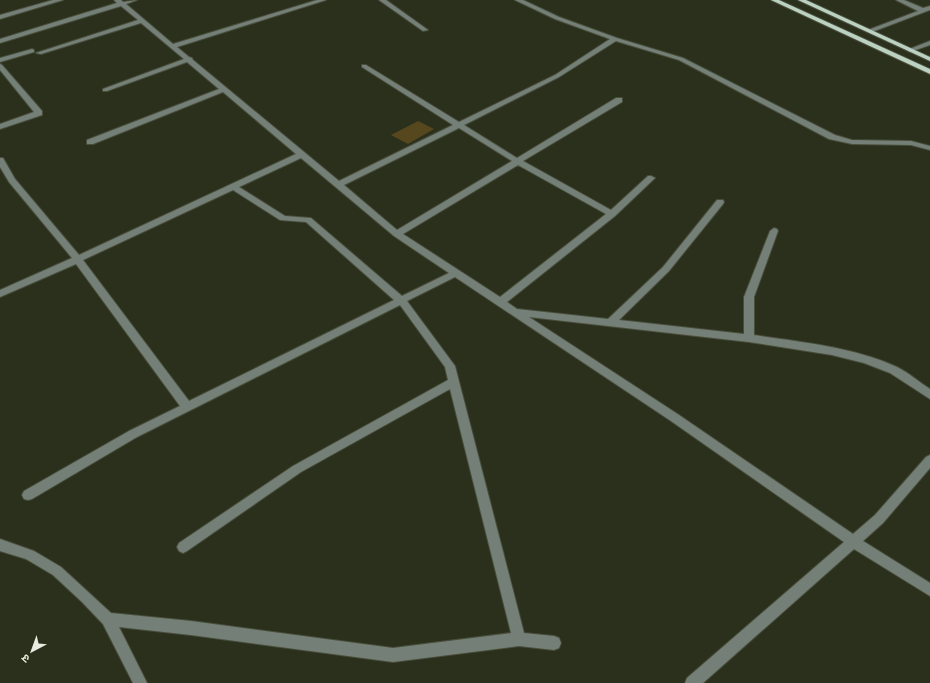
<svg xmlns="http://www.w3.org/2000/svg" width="930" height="683" viewBox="0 0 930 683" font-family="'Alegreya Sans','Noto Sans Devanagari',sans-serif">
	<rect width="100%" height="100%" fill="#2a301b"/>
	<!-- building -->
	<polygon fill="#56471e" points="418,121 434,129 408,144 391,135"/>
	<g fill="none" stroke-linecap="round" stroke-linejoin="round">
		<!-- minor casing -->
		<g stroke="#494e3b" stroke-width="2">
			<g id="minor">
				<polygon points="53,0 63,0 0,19 0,15"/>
				<path d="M 114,0 L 121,0 L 123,2 L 137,0 L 126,4 L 173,44 L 317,0 L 326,0 L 177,47 L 189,57 L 192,58 L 193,60 L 339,181 L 453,125 L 362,67 L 362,65 L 366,65 L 459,122 L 555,75 L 610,39 L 555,19 L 515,0 L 523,0 L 559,17 L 617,38 L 683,58 L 835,135 L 852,140 L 911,141 L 930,146 L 930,150 L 911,145 L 852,144 L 829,139 L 679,60 L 616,41 L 559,77 L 464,125 L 517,158 L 616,98 L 622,98 L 622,102 L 523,161 L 611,210 L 648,176 L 651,176 L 655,178 L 615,216 L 507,302 L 517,309 L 608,319 L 663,267 L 717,200 L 723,200 L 724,202 L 723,204 L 669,271 L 619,320 L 744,334 L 744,297 L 770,231 L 774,228 L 777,229 L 778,231 L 754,297 L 754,335 C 800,342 854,347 897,367 C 909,373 919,382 930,389 L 930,399 L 890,373 L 864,363 L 832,355 L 749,342 L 529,317 L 679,415 L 853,534 L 875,515 L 926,457 L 930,455 L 930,468 L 883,523 L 863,541 L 930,583 L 930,596 L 854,549 L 703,683 L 685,683 L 687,678 L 844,542 L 671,421 L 455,277 L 407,301 L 455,366 L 524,633 L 554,636 L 559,638 L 561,643 L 559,648 L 554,650 L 519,646 L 393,662 L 191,635 L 119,627 L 147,683 L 133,683 L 103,624 L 82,602 L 53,575 L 26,559 L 0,551 L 0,539 L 34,551 L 61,567 L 111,613 L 191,621 L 393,648 L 511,633 L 450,389 L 301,472 L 187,551 L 183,553 L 179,551 L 177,547 L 179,543 L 293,466 L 448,380 L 445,367 L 400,305 L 137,437 L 32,499 L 28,500 L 24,499 L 22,495 L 24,491 L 129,431 L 180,406 L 76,264 L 0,297 L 0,290 L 72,258 L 9,182 L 0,167 L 0,158 L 3,158 L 15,179 L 79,255 L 296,154 L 223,92 L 93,144 L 87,144 L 87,140 L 219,89 L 187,62 L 107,91 L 103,91 L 103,89 L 184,59 L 141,23 L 41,54 L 36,53 L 138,20 L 121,6 L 0,43 L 0,39 L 117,3 ZM 459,128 L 512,161 L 397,230 L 344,185 ZM 301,158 L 394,236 L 449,273 L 402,296 L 311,218 L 285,216 L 239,187 ZM 518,165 L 606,214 L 500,297 L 403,234 ZM 233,190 L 280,220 L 306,222 L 394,300 L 189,401 L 83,260 Z"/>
				<polygon points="379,0 386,0 428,30 423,31"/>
				<polygon points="896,0 904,0 923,8 930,6 930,10 872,32 868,32 868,30 918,11"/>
				<polygon points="930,41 930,45 910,52 907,50"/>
				<polygon points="32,49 34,50 34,52 0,62 0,58"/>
				<polygon points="0,64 2,65 42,111 42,115 0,129 0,124 34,112 0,70"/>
			</g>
		</g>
		<!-- major casing -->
		<g stroke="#494e3b" stroke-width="2">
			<g id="major">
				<polygon points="771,0 779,0 930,69 930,74"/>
				<polygon points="798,0 806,0 930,57 930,61"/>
			</g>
		</g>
		<!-- minor -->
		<use href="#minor" fill="#747f77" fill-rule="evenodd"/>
		<!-- major -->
		<use href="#major" fill="#bbd1c1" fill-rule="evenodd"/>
	</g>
	<!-- north arrow -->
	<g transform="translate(32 651) rotate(221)" stroke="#2a301b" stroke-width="3" paint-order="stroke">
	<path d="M0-3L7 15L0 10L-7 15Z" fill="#e9ede0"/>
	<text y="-6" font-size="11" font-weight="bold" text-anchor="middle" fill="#e9ede0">उ</text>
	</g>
</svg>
